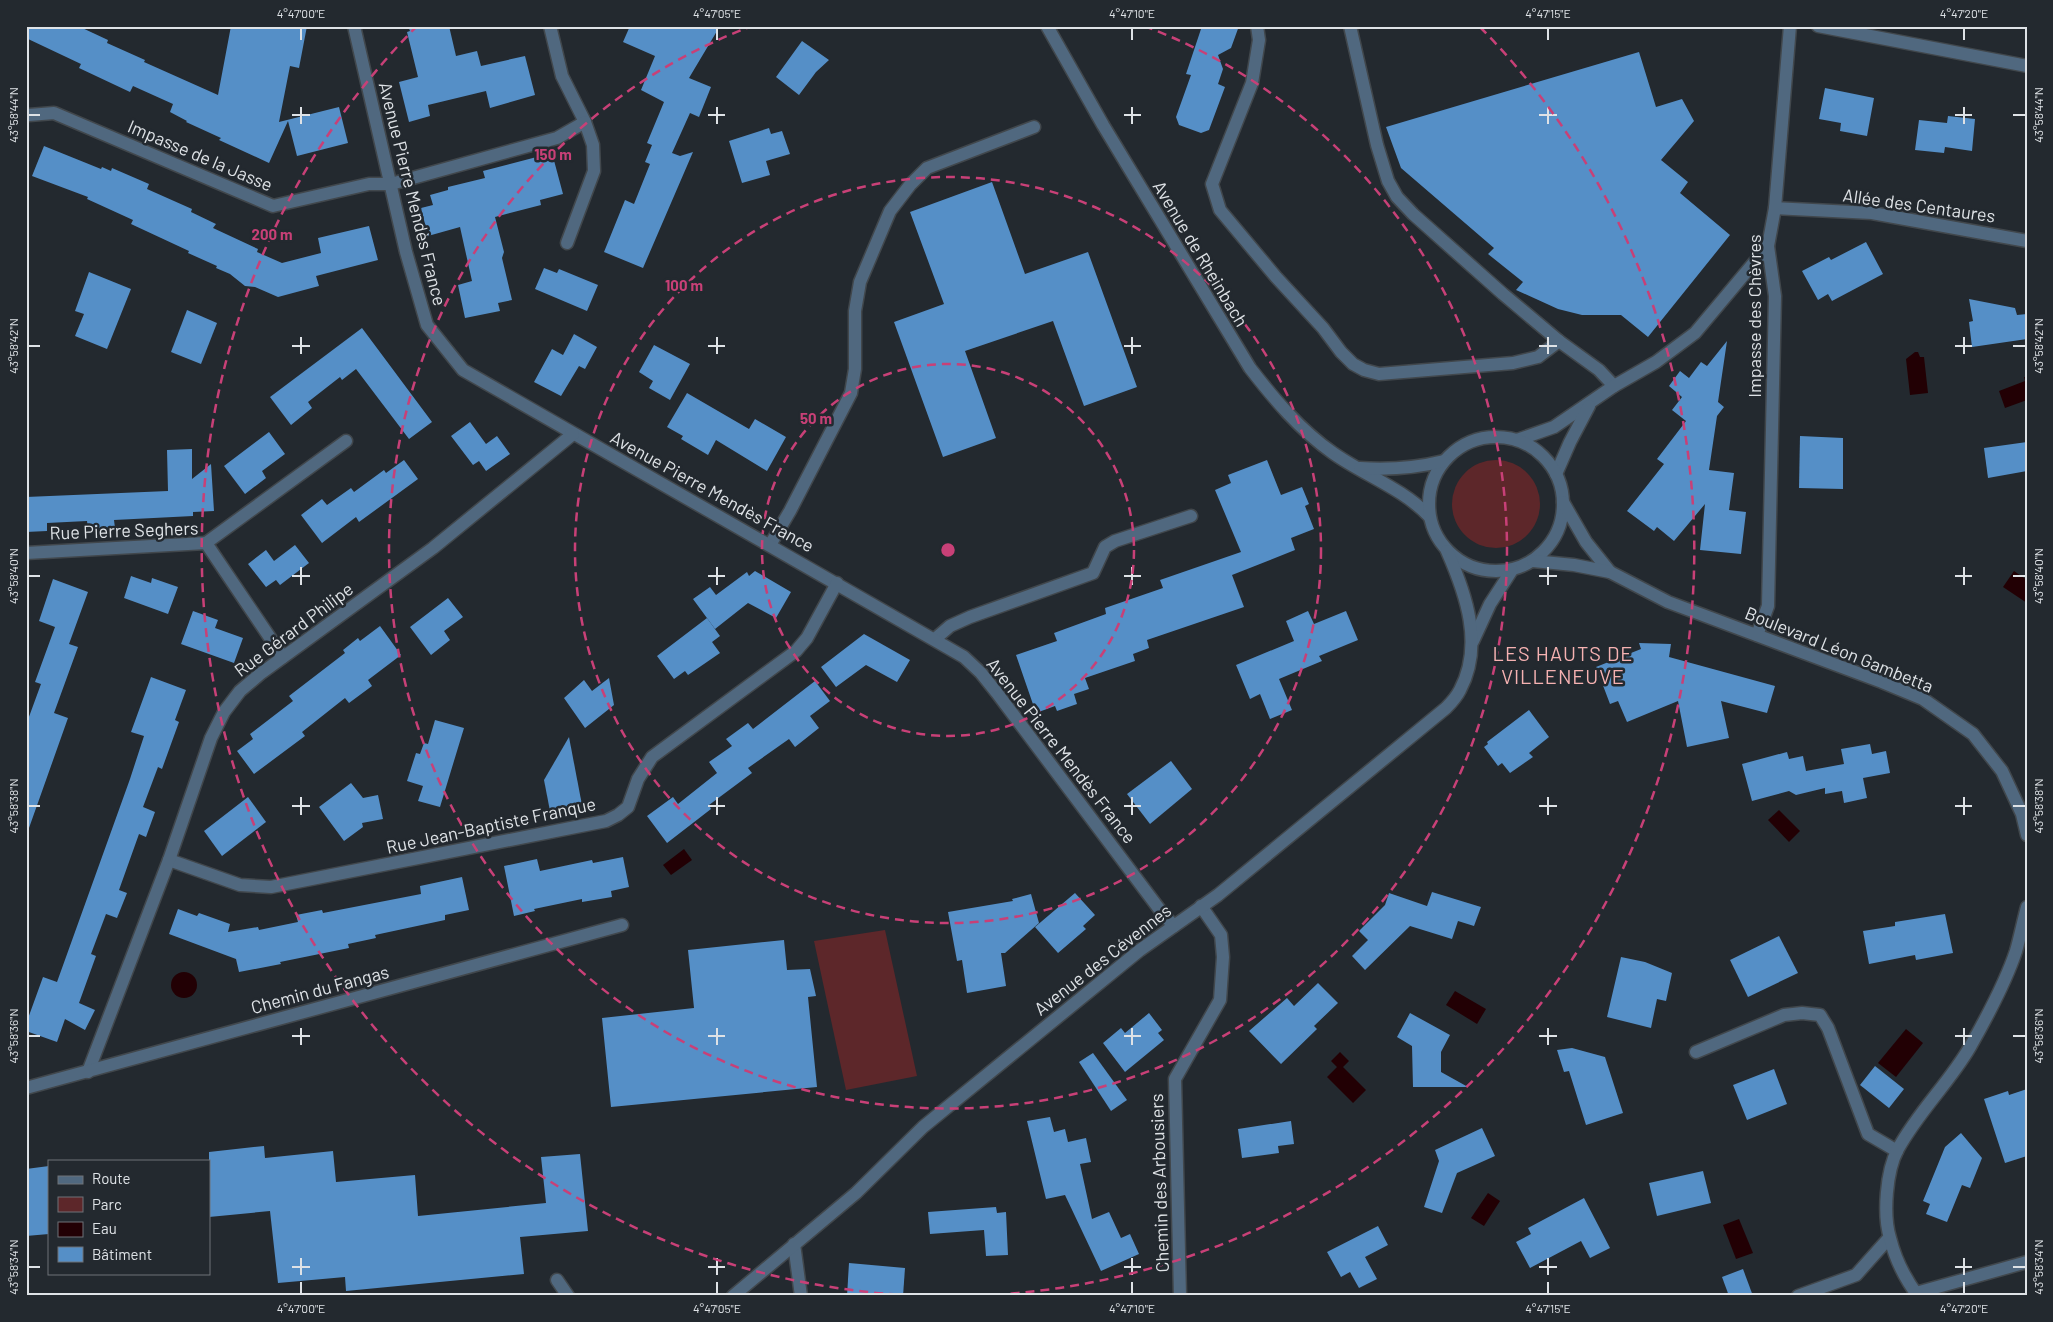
<svg xmlns="http://www.w3.org/2000/svg" width="2053" height="1322" viewBox="0 0 2053 1322" font-family="Barlow,sans-serif">
	<rect width="100%" height="100%" fill="#23292f"/>
	<!-- green -->
	<g fill="#5d272a">
		<circle cx="1496" cy="504" r="44"/>
		<polygon points="885,930 917,1076 846,1090 814,941"/>
	</g>
	<!-- water -->
	<g fill="#220004">
		<polygon points="1915,352 1918,352 1920,357 1924,357 1928,393 1910,395 1906,359"/>
		<polygon points="2024,377 2027,377 2027,400 2005,408 1999,391 2025,381"/>
		<polygon points="2014,571 2027,580 2027,603 2003,587"/>
		<polygon points="1779,810 1800,831 1789,842 1768,820"/>
		<polygon points="684,849 692,860 671,875 663,865"/>
		<circle cx="184" cy="985" r="13"/>
		<polygon points="1455,991 1486,1009 1477,1024 1446,1005"/>
		<polygon points="1906,1029 1923,1043 1896,1077 1878,1063"/>
		<polygon points="1340,1052 1349,1061 1343,1067 1366,1090 1353,1103 1327,1077 1337,1067 1331,1061"/>
		<polygon points="1488,1193 1500,1201 1484,1226 1471,1218"/>
		<polygon points="1739,1219 1753,1253 1736,1259 1723,1225"/>
	</g>
	<!-- building -->
	<g fill="#558fc7">
		<polygon points="26,26 78,26 108,40 107,43 145,60 144,62 218,95 231,26 307,26 299,68 290,66 279,122 339,107 348,143 297,156 288,121 269,163 219,140 221,138 186,122 187,121 170,112 173,104 133,86 130,92 79,68 81,64 26,38"/>
		<polygon points="408,26 449,26 456,56 477,51 481,66 525,56 535,95 490,108 486,91 428,105 430,116 409,122 399,82 418,77 407,32 410,31"/>
		<polygon points="630,26 720,26 689,78 711,87 699,117 690,113 672,153 680,156 693,152 643,268 604,252 625,200 634,204 650,164 645,162 652,145 647,143 664,102 641,90 655,56 623,42"/>
		<polygon points="1202,26 1239,26 1231,48 1218,55 1223,69 1218,84 1225,87 1209,130 1201,133 1179,125 1176,117 1191,75 1186,74"/>
		<polygon points="802,41 829,60 816,72 799,95 776,77"/>
		<polygon points="1639,52 1656,107 1682,99 1694,121 1661,160 1688,182 1680,193 1730,235 1648,337 1621,315 1582,315 1558,309 1516,290 1523,282 1488,254 1494,248 1401,168 1386,127"/>
		<polygon points="1825,88 1874,98 1867,136 1840,131 1841,123 1819,119"/>
		<polygon points="1948,116 1975,119 1972,151 1945,147 1944,153 1915,150 1919,120 1947,123"/>
		<polygon points="769,128 771,134 782,131 790,154 766,161 770,175 742,183 729,141"/>
		<polygon points="44,146 101,169 102,167 111,171 112,168 149,184 147,189 192,209 191,212 216,224 213,228 258,249 257,252 282,263 321,253 318,238 369,226 378,260 316,276 319,286 278,297 255,287 245,286 230,274 216,268 217,266 188,253 189,251 131,224 133,220 87,199 88,197 32,176"/>
		<polygon points="552,153 563,194 540,200 541,205 495,217 504,252 502,258 512,300 498,303 500,311 465,318 458,285 472,281 460,227 428,236 421,208 433,205 430,195 448,190 448,187 485,178 483,171"/>
		<polygon points="992,182 1025,274 1088,252 1137,387 1084,406 1053,321 965,351 996,438 943,457 894,322 944,304 910,212"/>
		<polygon points="1866,242 1883,274 1832,301 1828,294 1818,300 1802,271 1829,257 1831,260"/>
		<polygon points="544,268 557,273 559,269 598,285 587,311 535,289"/>
		<polygon points="89,272 131,289 107,349 75,336 84,314 75,311"/>
		<polygon points="1969,299 2015,308 2017,315 2027,314 2027,339 1972,347 1969,322 1973,321"/>
		<polygon points="187,310 217,323 201,364 171,352"/>
		<polygon points="362,328 432,422 409,439 356,369 342,380 340,377 308,402 312,408 291,425 270,397"/>
		<polygon points="574,334 597,347 585,369 579,366 561,396 534,382 552,349 563,355"/>
		<polygon points="1727,341 1718,402 1724,407 1717,416 1709,470 1734,473 1729,510 1746,512 1741,554 1700,550 1705,504 1674,541 1657,527 1654,531 1627,511 1664,464 1657,459 1686,421 1672,410 1682,397 1669,386 1680,371 1689,378 1701,362 1707,366"/>
		<polygon points="654,345 690,364 670,400 649,388 653,381 639,372"/>
		<polygon points="687,393 749,429 755,419 786,437 767,471 716,440 708,455 681,439 683,436 667,427"/>
		<polygon points="470,422 486,444 497,436 510,454 486,471 479,461 473,465 451,436"/>
		<polygon points="269,432 285,454 262,471 266,478 245,494 224,466"/>
		<polygon points="1800,436 1843,438 1843,489 1799,488"/>
		<polygon points="2027,442 2027,471 1988,478 1984,448"/>
		<polygon points="192,449 192,479 211,464 214,511 193,512 193,516 114,520 115,528 88,529 87,521 47,523 47,531 26,532 26,497 168,491 167,450"/>
		<polygon points="404,460 418,479 359,522 356,517 322,543 301,515 322,499 327,505 351,488 354,492 384,470 386,473"/>
		<polygon points="1267,460 1281,495 1302,487 1309,504 1305,506 1314,529 1291,538 1295,550 1232,575 1244,607 1147,640 1149,648 1133,654 1135,661 1085,678 1089,689 1074,694 1077,704 1057,711 1055,706 1036,713 1016,655 1057,641 1054,633 1106,614 1105,608 1163,588 1160,580 1241,552 1215,490 1231,483 1228,475"/>
		<polygon points="295,545 309,563 280,585 276,580 266,587 248,564 266,550 274,561"/>
		<polygon points="755,571 791,592 776,618 748,603 715,629 693,599 710,587 716,595 747,572 749,576"/>
		<polygon points="131,576 151,583 152,578 178,587 168,614 124,598"/>
		<polygon points="53,579 88,592 69,644 78,647 54,713 68,718 29,828 26,827 26,725 41,684 35,682 55,627 39,621"/>
		<polygon points="448,598 463,617 444,631 450,640 431,655 410,627"/>
		<polygon points="193,611 218,620 215,628 243,638 234,663 181,644"/>
		<polygon points="1308,611 1314,624 1346,611 1358,640 1319,656 1322,661 1279,679 1292,710 1270,719 1260,694 1250,699 1236,665 1294,641 1286,621"/>
		<polygon points="707,618 720,636 712,642 720,653 688,675 685,671 674,679 657,656"/>
		<polygon points="380,626 401,655 368,680 372,686 349,703 345,698 302,732 305,736 254,774 237,751 253,739 250,734 293,701 289,696 345,653 343,650 358,638 360,641"/>
		<polygon points="864,634 910,660 897,682 866,665 836,687 821,667"/>
		<polygon points="1639,643 1671,644 1669,657 1775,686 1767,713 1721,701 1729,738 1687,747 1678,701 1627,722 1618,701 1610,704 1596,667 1641,649"/>
		<polygon points="151,677 186,690 175,720 179,722 162,769 158,767 143,807 155,812 146,837 139,834 119,890 127,893 117,918 106,914 91,954 96,956 79,1003 95,1010 85,1030 65,1019 57,1042 26,1031 26,1024 43,977 57,982 130,779 144,736 131,732"/>
		<polygon points="609,678 614,705 585,728 564,698 584,680 592,691"/>
		<polygon points="815,681 830,701 810,716 819,728 795,747 789,739 748,768 752,773 709,805 711,809 667,843 647,816 673,797 678,804 717,773 709,762 732,746 726,739 748,723 753,729"/>
		<polygon points="1529,710 1549,737 1529,753 1533,757 1510,773 1502,763 1498,766 1484,747 1488,744 1487,742"/>
		<polygon points="435,720 464,728 440,807 418,801 423,786 407,781 416,753 420,754 424,743 428,744"/>
		<polygon points="569,737 582,805 550,811 544,780"/>
		<polygon points="1870,744 1872,754 1886,751 1890,773 1863,778 1867,798 1844,803 1842,791 1825,794 1825,788 1796,795 1789,791 1752,801 1742,764 1787,752 1789,759 1803,756 1806,771 1844,764 1841,749"/>
		<polygon points="1171,761 1192,789 1150,824 1127,794"/>
		<polygon points="351,783 363,798 378,795 383,819 362,823 363,827 344,841 319,807"/>
		<polygon points="248,797 266,822 222,856 204,831"/>
		<polygon points="623,857 629,887 611,891 612,897 582,902 582,899 534,909 535,911 514,916 504,866 537,859 540,871 592,860 593,863"/>
		<polygon points="462,877 469,910 445,915 445,920 375,935 376,938 348,944 349,948 280,962 281,964 239,972 236,959 169,934 178,909 197,916 199,913 230,924 228,932 258,927 259,930 298,922 296,915 322,910 323,913 421,894 420,886"/>
		<polygon points="1432,892 1481,907 1474,926 1458,921 1452,939 1410,926 1365,970 1352,956 1368,940 1359,931 1385,905 1389,893 1427,906"/>
		<polygon points="1075,893 1095,915 1083,926 1086,929 1058,953 1035,927"/>
		<polygon points="1031,894 1039,923 1005,953 1001,953 1006,986 967,993 962,960 957,961 948,912 1013,901 1012,899"/>
		<polygon points="1945,914 1953,953 1916,960 1915,955 1869,964 1863,931 1895,926 1895,922"/>
		<polygon points="1779,936 1798,973 1748,997 1730,960"/>
		<polygon points="784,940 787,970 810,969 816,996 808,997 817,1087 611,1107 602,1018 694,1008 688,950"/>
		<polygon points="1621,957 1645,962 1672,973 1666,1001 1657,999 1651,1028 1607,1017"/>
		<polygon points="1318,983 1338,1003 1314,1026 1317,1029 1281,1064 1249,1031 1287,998 1294,1006"/>
		<polygon points="1149,1013 1162,1030 1158,1033 1164,1040 1125,1072 1103,1043 1121,1028 1125,1033"/>
		<polygon points="1410,1013 1450,1035 1441,1052 1441,1072 1468,1087 1413,1087 1412,1046 1397,1037"/>
		<polygon points="1572,1048 1605,1057 1623,1113 1586,1125 1569,1071 1564,1072 1557,1050"/>
		<polygon points="1093,1053 1127,1100 1111,1111 1079,1062"/>
		<polygon points="1875,1066 1904,1089 1889,1108 1860,1085"/>
		<polygon points="1774,1069 1787,1104 1747,1120 1733,1085"/>
		<polygon points="2027,1089 2027,1156 2005,1163 1984,1099 2008,1091 2009,1095"/>
		<polygon points="1050,1117 1054,1132 1065,1129 1068,1142 1086,1138 1091,1162 1080,1164 1092,1219 1109,1212 1121,1238 1130,1234 1139,1254 1101,1271 1065,1195 1046,1199 1027,1121"/>
		<polygon points="1291,1121 1294,1144 1278,1146 1279,1153 1242,1158 1238,1129"/>
		<polygon points="1482,1128 1495,1156 1457,1173 1442,1213 1424,1207 1439,1161 1435,1150"/>
		<polygon points="1961,1133 1982,1158 1970,1188 1962,1185 1947,1222 1926,1214 1930,1204 1923,1201 1945,1147"/>
		<polygon points="264,1146 265,1158 333,1151 336,1182 415,1175 418,1216 546,1203 541,1157 580,1154 588,1231 520,1237 524,1274 346,1291 345,1277 278,1283 270,1211 209,1217 209,1152"/>
		<polygon points="49,1166 49,1234 26,1236 26,1169"/>
		<polygon points="1703,1171 1711,1203 1657,1216 1649,1183"/>
		<polygon points="1584,1198 1610,1248 1590,1258 1581,1241 1530,1268 1516,1242 1531,1234 1528,1228"/>
		<polygon points="996,1207 997,1213 1006,1212 1008,1255 986,1256 984,1230 930,1234 928,1212"/>
		<polygon points="1378,1226 1388,1245 1365,1257 1377,1279 1359,1288 1350,1272 1341,1277 1327,1252"/>
		<polygon points="849,1263 905,1268 903,1296 847,1296"/>
		<polygon points="1743,1269 1753,1296 1729,1296 1722,1277"/>
	</g>
	<g fill="none" stroke-linecap="round" stroke-linejoin="round">
		<!-- service casing -->
		<g stroke="#41474c" stroke-width="15">
			<g id="service">
				<polyline points="1257,26 1259,40 1252,83 1212,184 1220,210 1276,277 1323,328 1341,352 1353,364 1364,370 1379,374 1513,363 1538,357 1559,341"/>
				<polyline points="1350,26 1377,145 1388,181 1397,197 1413,214 1503,294 1559,341 1599,370 1614,386"/>
				<polyline points="770,545 790,511 851,393 855,369 855,311 860,282 890,211 910,185 927,168 1034,127"/>
				<polyline points="935,639 950,626 970,617 1093,573 1105,547 1115,541 1191,516"/>
				<polyline points="557,1280 568,1296"/>
			</g>
		</g>
		<!-- minor casing -->
		<g stroke="#41474c" stroke-width="15">
			<g id="minor">
				<polyline points="354,26 406,252 427,325 463,370 964,657 981,673 997,693 1163,914 1174,926"/>
				<polyline points="1818,26 2027,66"/>
				<polyline points="29,115 54,113 273,206 369,184 391,184 557,138 585,122 562,76 550,26"/>
				<polyline points="1775,208 1872,213 2027,241"/>
				<polyline points="567,243 594,171 593,145 585,122"/>
				<polyline points="1517,440 1554,427 1614,386 1656,362 1695,333 1768,246"/>
				<polyline points="1556,474 1570,442 1589,406"/>
				<polyline points="206,543 346,441"/>
				<polyline points="26,553 206,543 283,657"/>
				<polyline points="1757,635 1768,606 1775,296 1768,246 1775,208 1790,26"/>
				<polyline points="169,860 240,885 271,887 606,821 618,815 628,807 638,779 652,757 796,651 807,638 837,583"/>
				<polyline points="1696,1052 1784,1015 1802,1013 1820,1015 1828,1028 1868,1134 1897,1151"/>
				<polyline points="88,1072 169,860 211,738 224,712 240,691 260,674 433,548 573,434"/>
				<polyline points="26,1088 622,925"/>
				<polyline points="794,1244 801,1296"/>
				<polyline points="1916,1293 2027,1262"/>
				<polyline points="1180,1296 1175,1079 1220,1000 1223,957 1221,935 1201,906"/>
				<polyline points="1798,1296 1856,1275 1889,1238"/>
			</g>
		</g>
		<!-- tertiary casing -->
		<g stroke="#41474c" stroke-width="15">
			<g id="tertiary">
				<path d="M 1047,26 L 1103,125 L 1250,368 C 1274,399 1300,430 1333,453 C 1364,475 1402,488 1429,516"/>
				<circle cx="1496" cy="504" r="67"/>
				<path d="M 1360,468 C 1390,470 1416,468 1444,461"/>
				<polyline points="1563,502 1586,542 1610,572"/>
				<polyline points="1533,561 1574,565 1610,572 1668,602 1882,682 1923,699 1973,734 2002,771 2022,814 2027,835"/>
				<polyline points="1473,641 1490,604 1512,570"/>
				<path d="M 733,1296 L 856,1193 L 923,1127 L 1140,950 L 1218,895 L 1446,708 C 1451,703 1457,696 1460,690 C 1484,645 1466,594 1447,551"/>
				<path d="M 1918,1296 C 1906,1280 1895,1258 1890,1238 C 1883,1215 1886,1171 1898,1149 C 1918,1112 1949,1083 1970,1047 C 1987,1017 2005,984 2016,951 C 2020,937 2023,922 2027,907"/>
			</g>
		</g>
		<!-- service -->
		<use href="#service" stroke="#50687f" stroke-width="12"/>
		<!-- minor -->
		<use href="#minor" stroke="#50687f" stroke-width="12"/>
		<!-- tertiary -->
		<use href="#tertiary" stroke="#50687f" stroke-width="12"/>
	</g>
	<!-- ticks -->
	<path fill="none" stroke="#dee2e6" stroke-width="2" d="M 301,28 L 301,40M 717,28 L 717,40M 1132,28 L 1132,40M 1548,28 L 1548,40M 1964,28 L 1964,40M 301,107 L 301,124M 717,107 L 717,124M 1132,107 L 1132,124M 1548,107 L 1548,124M 1964,107 L 1964,124M 28,115 L 40,115M 292,115 L 310,115M 708,115 L 725,115M 1124,115 L 1141,115M 1539,115 L 1557,115M 1955,115 L 1972,115M 2013,115 L 2026,115M 301,337 L 301,354M 717,337 L 717,354M 1132,337 L 1132,354M 1548,337 L 1548,354M 1964,337 L 1964,354M 28,346 L 40,346M 292,346 L 310,346M 708,346 L 725,346M 1124,346 L 1141,346M 1539,346 L 1557,346M 1955,346 L 1972,346M 2013,346 L 2026,346M 301,567 L 301,585M 717,567 L 717,585M 1132,567 L 1132,585M 1548,567 L 1548,585M 1964,567 L 1964,585M 28,576 L 40,576M 292,576 L 310,576M 708,576 L 725,576M 1124,576 L 1141,576M 1539,576 L 1557,576M 1955,576 L 1972,576M 2013,576 L 2026,576M 301,797 L 301,815M 717,797 L 717,815M 1132,797 L 1132,815M 1548,797 L 1548,815M 1964,797 L 1964,815M 28,806 L 40,806M 292,806 L 310,806M 708,806 L 725,806M 1124,806 L 1141,806M 1539,806 L 1557,806M 1955,806 L 1972,806M 2013,806 L 2026,806M 301,1028 L 301,1045M 717,1028 L 717,1045M 1132,1028 L 1132,1045M 1548,1028 L 1548,1045M 1964,1028 L 1964,1045M 28,1036 L 40,1036M 292,1036 L 310,1036M 708,1036 L 725,1036M 1124,1036 L 1141,1036M 1539,1036 L 1557,1036M 1955,1036 L 1972,1036M 2013,1036 L 2026,1036M 301,1258 L 301,1275M 717,1258 L 717,1275M 1132,1258 L 1132,1275M 1548,1258 L 1548,1275M 1964,1258 L 1964,1275M 28,1267 L 40,1267M 292,1267 L 310,1267M 708,1267 L 725,1267M 1124,1267 L 1141,1267M 1539,1267 L 1557,1267M 1955,1267 L 1972,1267M 2013,1267 L 2026,1267M 301,1282 L 301,1294M 717,1282 L 717,1294M 1132,1282 L 1132,1294M 1548,1282 L 1548,1294M 1964,1282 L 1964,1294"/>
	<!-- distance rings -->
	<g fill="none" stroke="#c84077" stroke-width="2.5" stroke-dasharray="9 6">
		<circle cx="948" cy="550" r="186"/>
		<circle cx="948" cy="550" r="373"/>
		<path d="M1144 26A559 559 0 1 1 752 26"/>
		<path d="M928 1296A746 746 0 0 1 416 27M1480 27A746 746 0 0 1 968 1296"/>
	</g>
	<g text-anchor="middle" stroke-width="5" stroke-linejoin="round" paint-order="stroke">
		<!-- street labels -->
		<g font-size="18" fill="#dee2e6" stroke="#23292f">
			<text transform="translate(200 156) rotate(23)" y="6">Impasse de la Jasse</text>
			<text transform="translate(412 194) rotate(76)" y="6">Avenue Pierre Mendès France</text>
			<text transform="translate(1919 206) rotate(8)" y="6">Allée des Centaures</text>
			<text transform="translate(1200 254) rotate(59)" y="6">Avenue de Rheinbach</text>
			<text transform="translate(1755 316) rotate(-90)" y="6">Impasse des Chèvres</text>
			<text transform="translate(712 492) rotate(29)" y="6">Avenue Pierre Mendès France</text>
			<text transform="translate(124 531) rotate(-2)" y="6">Rue Pierre Seghers</text>
			<text transform="translate(294 630) rotate(-37)" y="6">Rue Gérard Philipe</text>
			<text transform="translate(1839 650) rotate(22)" y="6">Boulevard Léon Gambetta</text>
			<text transform="translate(1061 751) rotate(52)" y="6">Avenue Pierre Mendès France</text>
			<text transform="translate(491 826) rotate(-12)" y="6">Rue Jean-Baptiste Franque</text>
			<text transform="translate(1103 960) rotate(-38)" y="6">Avenue des Cévennes</text>
			<text transform="translate(320 990) rotate(-15)" y="6">Chemin du Fangas</text>
			<text transform="translate(1160 1183) rotate(-92)" y="6">Chemin des Arbousiers</text>
		</g>
		<!-- quarter labels -->
		<g font-size="20" letter-spacing="1" fill="#f6b2b2" stroke="#23292f">
			<text x="1563" y="661">LES HAUTS DE<tspan x="1563" dy="23">VILLENEUVE</tspan></text>
		</g>
	</g>
	<circle cx="948" cy="550" r="8" fill="#c84077" stroke="#23292f" stroke-width="2.5"/>
	<g font-size="15" text-anchor="middle" font-weight="bold" fill="#c84077" stroke="#23292f" stroke-width="5" stroke-linejoin="round" paint-order="stroke">
		<text x="553" y="160">150 m</text>
		<text x="272" y="240">200 m</text>
		<text x="684" y="291">100 m</text>
		<text x="816" y="424">50 m</text>
	</g>
	<!-- border -->
	<rect width="2053" height="1322" fill="none" stroke="#23292f" stroke-width="55"/>
	<!-- legend -->
	<rect x="48" y="1160" width="162" height="115" fill="#23292f" stroke="#6e7378"/>
	<rect x="58" y="1176" width="25" height="8" fill="#50687f" stroke="#6e7378"/>
	<text x="92" y="1184" font-size="15" fill="#dee2e6">Route</text>
	<rect x="58" y="1197" width="25" height="15" fill="#5d272a" stroke="#6e7378"/>
	<text x="92" y="1210" font-size="15" fill="#dee2e6">Parc</text>
	<rect x="58" y="1222" width="25" height="15" fill="#220004" stroke="#6e7378"/>
	<text x="92" y="1234" font-size="15" fill="#dee2e6">Eau</text>
	<rect x="58" y="1247" width="25" height="15" fill="#558fc7" stroke="#6e7378"/>
	<text x="92" y="1260" font-size="15" fill="#dee2e6">Bâtiment</text>
	<rect x="28" y="28" width="1998" height="1266" fill="none" stroke="#dee2e6" stroke-width="2"/>
	<g font-size="12" text-anchor="middle" fill="#dee2e6">
		<text x="301" y="18">4°47'00"E</text>
		<text x="717" y="18">4°47'05"E</text>
		<text x="1132" y="18">4°47'10"E</text>
		<text x="1548" y="18">4°47'15"E</text>
		<text x="1964" y="18">4°47'20"E</text>
		<text transform="translate(14 115) rotate(-90)" y="4">43°58'44"N</text>
		<text transform="translate(2039 115) rotate(-90)" y="4">43°58'44"N</text>
		<text transform="translate(14 346) rotate(-90)" y="4">43°58'42"N</text>
		<text transform="translate(2039 346) rotate(-90)" y="4">43°58'42"N</text>
		<text transform="translate(14 576) rotate(-90)" y="4">43°58'40"N</text>
		<text transform="translate(2039 576) rotate(-90)" y="4">43°58'40"N</text>
		<text transform="translate(14 806) rotate(-90)" y="4">43°58'38"N</text>
		<text transform="translate(2039 806) rotate(-90)" y="4">43°58'38"N</text>
		<text transform="translate(14 1036) rotate(-90)" y="4">43°58'36"N</text>
		<text transform="translate(2039 1036) rotate(-90)" y="4">43°58'36"N</text>
		<text transform="translate(14 1267) rotate(-90)" y="4">43°58'34"N</text>
		<text transform="translate(2039 1267) rotate(-90)" y="4">43°58'34"N</text>
		<text x="301" y="1313">4°47'00"E</text>
		<text x="717" y="1313">4°47'05"E</text>
		<text x="1132" y="1313">4°47'10"E</text>
		<text x="1548" y="1313">4°47'15"E</text>
		<text x="1964" y="1313">4°47'20"E</text>
	</g>
</svg>
